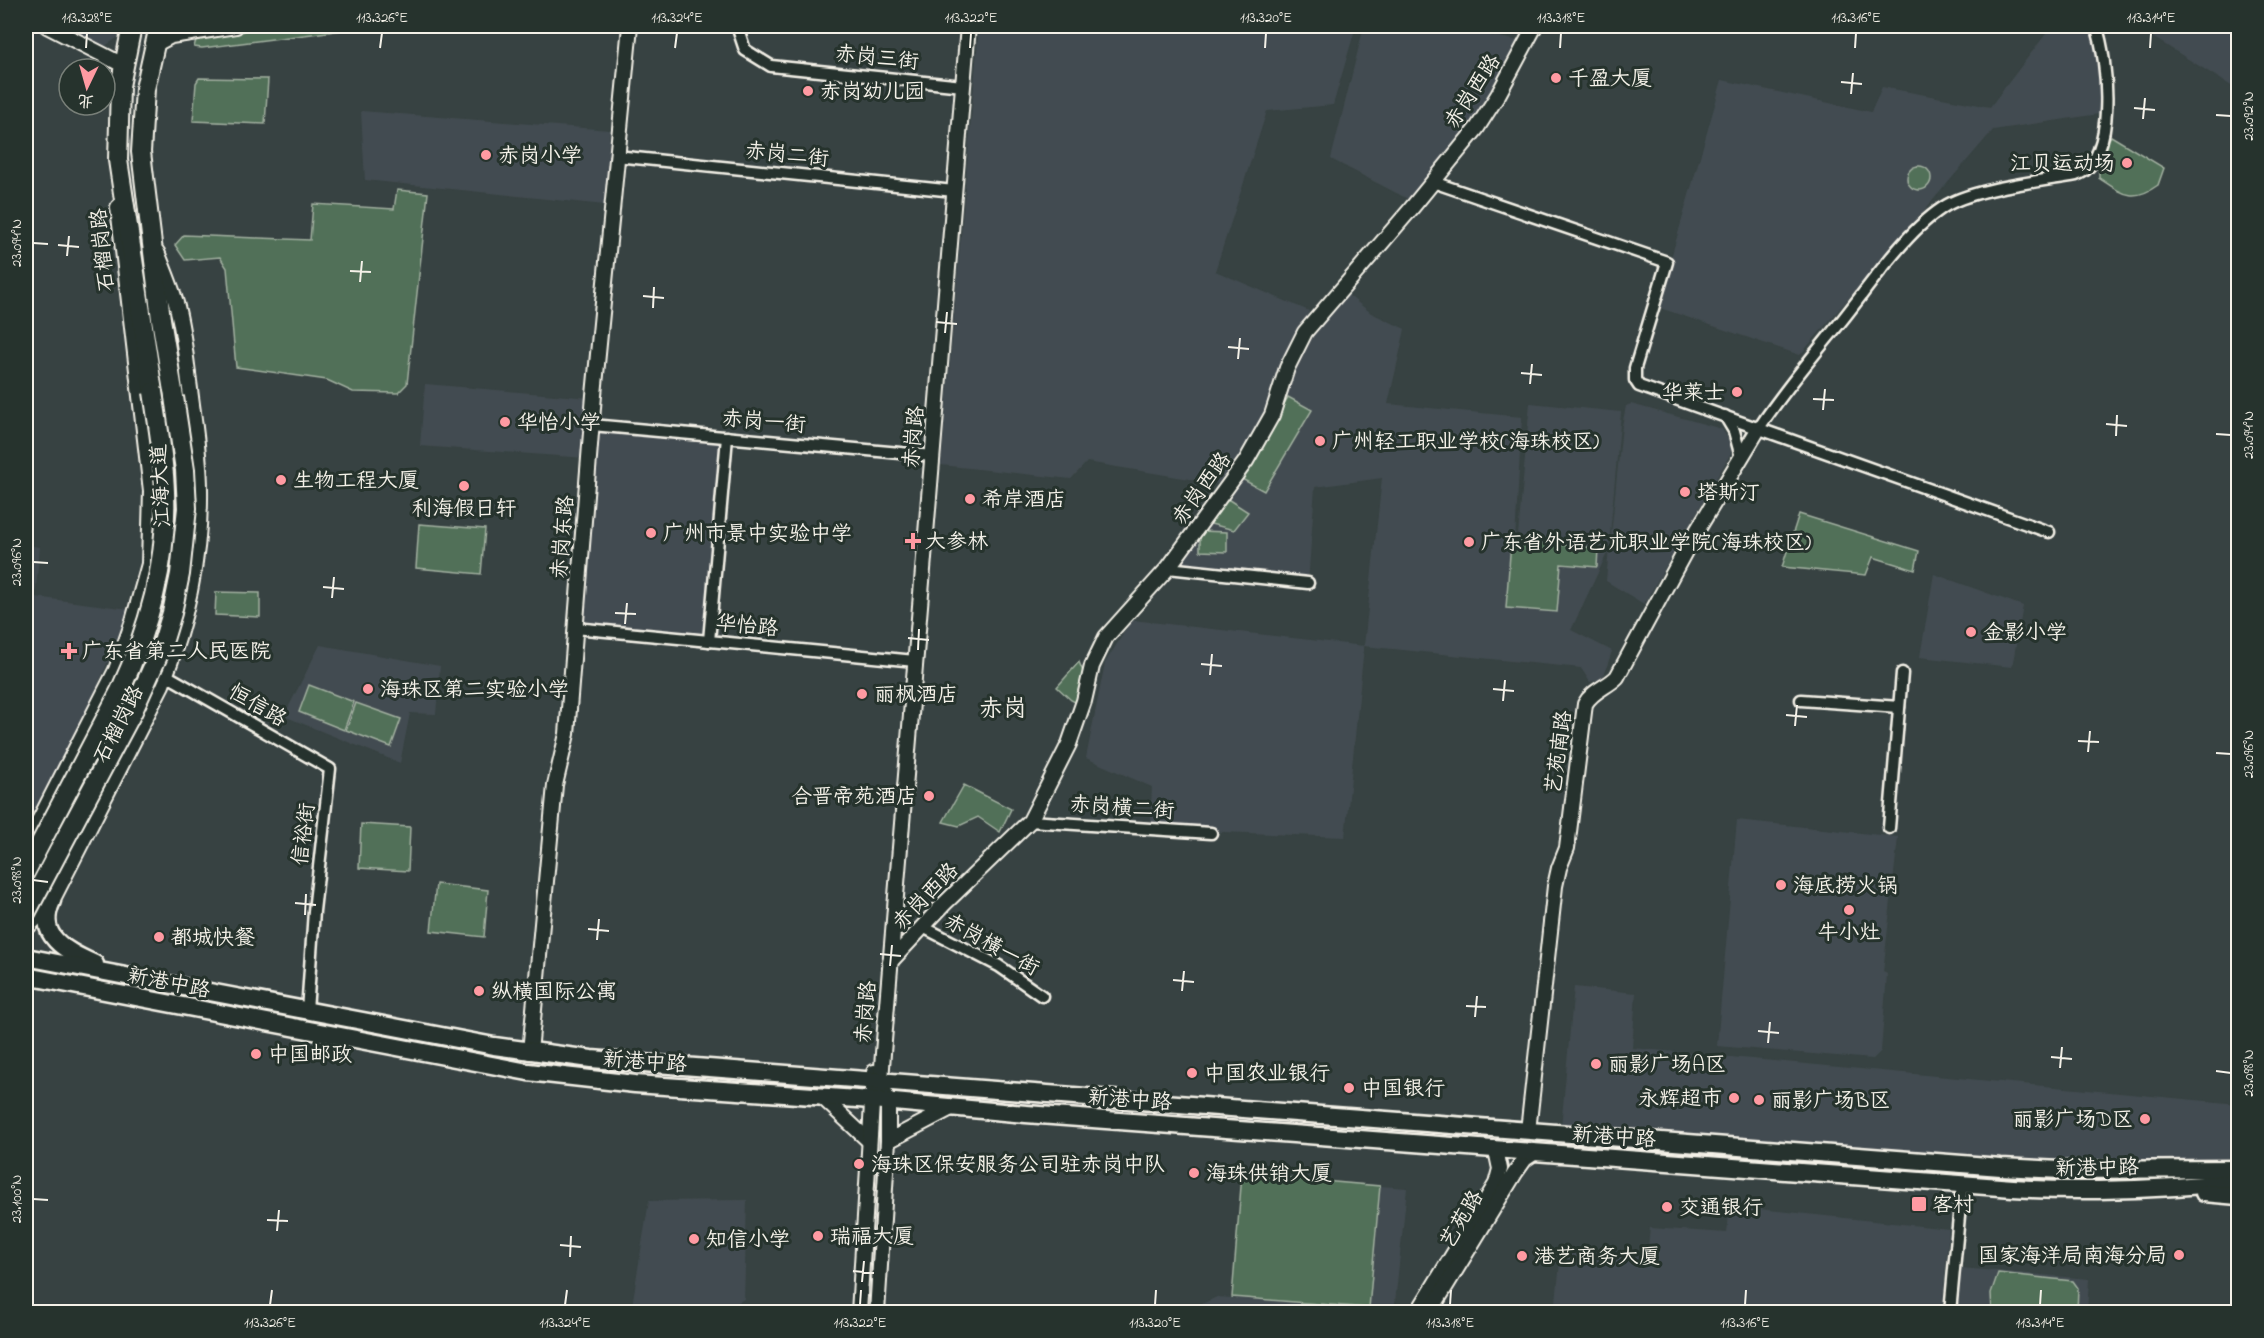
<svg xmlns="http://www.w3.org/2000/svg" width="2264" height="1338" viewBox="0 0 2264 1338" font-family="'Indie Flower','LXGW WenKai TC',sans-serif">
	<rect width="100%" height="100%" fill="#374242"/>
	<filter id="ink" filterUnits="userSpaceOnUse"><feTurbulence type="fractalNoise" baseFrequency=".0167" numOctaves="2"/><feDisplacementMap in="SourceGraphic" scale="12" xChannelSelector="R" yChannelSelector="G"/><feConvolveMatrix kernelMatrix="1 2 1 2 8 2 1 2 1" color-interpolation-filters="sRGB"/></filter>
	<g filter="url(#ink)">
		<!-- built -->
		<g fill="#434c51">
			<polygon points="53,26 120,26 117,38 102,48"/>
			<polygon points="979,26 1356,26 1333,105 1267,111 1215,271 1309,311 1270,414 1220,484 1087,462 1071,479 941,465"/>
			<polygon points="1364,26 1444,26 1519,41 1496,92 1410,200 1331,159"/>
			<polygon points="2052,26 2093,26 2101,50 2105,113 1993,130 1800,355 1657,307 1722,80 1871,112 1882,87 1990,107"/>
			<polygon points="2135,26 2238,26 2238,90"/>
			<polygon points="361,111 610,130 605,205 365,180"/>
			<polygon points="1348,295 1371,313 1405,329 1388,404 1522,417 1515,539 1610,546 1622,426 1626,406 1631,404 1722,429 1731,443 1731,453 1644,604 1606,581 1609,549 1571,630 1612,651 1603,678 1590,682 1581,668 1364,646 1345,837 1150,829 1152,787 1086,758 1105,663 1132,620 1364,646 1382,478 1315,487 1308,583 1171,568 1289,389 1301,348"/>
			<polygon points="425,384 590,398 586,458 420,446"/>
			<polygon points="1530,403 1621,412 1609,545 1518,536"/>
			<polygon points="595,428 724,442 705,637 579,624"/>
			<polygon points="26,545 40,547 35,597 129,609 95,693 26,833"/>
			<polygon points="1934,574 2023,606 2012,667 1920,657"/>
			<polygon points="320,645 440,666 436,714 410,713 400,763 284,716"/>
			<polygon points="1737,820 1898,837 1883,972 1887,974 1881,1051 1873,1059 1717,1046"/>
			<polygon points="1574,987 1636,993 1632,1048 2238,1104 2238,1158 2171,1165 2109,1167 1561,1128"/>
			<polygon points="1380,1186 1407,1188 1394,1312 1185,1312 1217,1297 1369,1308"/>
			<polygon points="747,1200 744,1299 720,1312 631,1312 649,1201"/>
			<polygon points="1730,1206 1949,1229 1942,1312 1555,1312 1561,1253 1647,1258 1650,1228 1727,1233"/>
			<polygon points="1961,1268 2089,1279 2087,1312 1957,1312"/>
		</g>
		<!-- green -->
		<g fill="#517059" stroke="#a2b0a0" stroke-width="1.5">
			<polygon points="285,26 375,26 202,48 194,47 197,36"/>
			<polygon points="199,78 268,79 265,124 193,121 196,83"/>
			<path d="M 2111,136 L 2164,168 L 2158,185 C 2132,204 2122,193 2099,178 L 2099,157 Z"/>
			<circle cx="1919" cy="178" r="12"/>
			<polygon points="397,190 428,193 407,384 398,393 353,392 327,380 236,367 227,268 220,257 185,260 175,245 184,235 310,240 313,204 394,209"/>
			<polygon points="1288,397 1312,410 1264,491 1240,478"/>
			<polygon points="1226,498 1248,512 1234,530 1207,523"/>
			<polygon points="1799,514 1919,551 1915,570 1873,557 1866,575 1782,567"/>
			<polygon points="419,524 485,529 481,574 416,568"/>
			<polygon points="1200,531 1227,532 1227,552 1200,551"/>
			<polygon points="1511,541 1598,548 1597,567 1561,564 1557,612 1506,608"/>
			<polygon points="216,592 260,593 260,617 215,615"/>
			<polygon points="1079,662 1086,679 1079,704 1071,700 1057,687"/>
			<polygon points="309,685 354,702 344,730 299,712"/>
			<polygon points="356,703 401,719 391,747 346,730"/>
			<polygon points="964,785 1011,809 1000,832 978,817 959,826 943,822"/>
			<polygon points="361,824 410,827 408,871 359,868"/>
			<polygon points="436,884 488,890 484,937 431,931"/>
			<polygon points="1242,1174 1380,1186 1369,1308 1232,1297"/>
			<polygon points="1998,1273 2073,1281 2078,1288 2077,1312 1992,1312 1991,1293"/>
		</g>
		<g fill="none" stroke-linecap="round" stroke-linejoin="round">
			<!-- street casing -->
			<g stroke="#f4f1e8" stroke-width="15">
				<g id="street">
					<polyline points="737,26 745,50 771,66 963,86"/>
					<polyline points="616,156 954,191"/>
					<polyline points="1433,182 1667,262 1635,368 1635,380 1639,386 2049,532"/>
					<polyline points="1725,416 1734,431 1741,457"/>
					<polyline points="592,425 933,456"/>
					<path d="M 1759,428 C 1784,390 1814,355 1843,319 C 1871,284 1908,228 1947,205 C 1977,188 2041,181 2076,175 C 2118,162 2108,58 2096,26"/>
					<polyline points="1168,568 1308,583"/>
					<polyline points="575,628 915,661"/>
					<polyline points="709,641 727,437"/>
					<polyline points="166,675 330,769 314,911 307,1011"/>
					<polyline points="1801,700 1899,707"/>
					<polyline points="1030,821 1211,833"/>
					<polyline points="1889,828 1902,673"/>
					<polyline points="923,927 999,966 1042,996"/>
					<polyline points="1950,1312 1962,1184"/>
				</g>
			</g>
			<!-- secondary casing -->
			<g stroke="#f4f1e8" stroke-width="18">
				<g id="secondary">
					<polyline points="47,26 123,65"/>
					<polyline points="154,45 171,36 236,26"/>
					<polyline points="26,846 116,670 133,621 149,564 151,491 118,207"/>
					<path d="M 26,929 L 52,901 L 162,685 C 186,623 201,557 200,489 C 200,456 194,422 190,389 C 186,361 184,331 176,303 C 171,286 164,269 157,252"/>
					<polyline points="890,962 944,904 1030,821 1069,744 1084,701 1092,666 1106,637 1168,568 1246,461 1272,415 1287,368 1305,332 1410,210 1477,128 1498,95 1535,26"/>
					<polyline points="530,1052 555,785 567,734 594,395 630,26"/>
					<polyline points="821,1096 869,1141"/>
					<path d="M 1528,1131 L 1555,886 L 1559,868 L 1567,848 L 1585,704 C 1592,691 1607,687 1617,677 L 1689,544 L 1759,428"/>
					<polyline points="888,1141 953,1107"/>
					<polyline points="859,1312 874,1072"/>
					<polyline points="877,1312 888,1141 888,1102 881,1081 883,1053 968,26"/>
					<polyline points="1418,1312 1496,1184 1500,1169 1496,1150"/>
					<polyline points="1430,1312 1515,1173 1525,1159 1534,1153"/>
				</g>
			</g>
			<!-- primary casing -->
			<g stroke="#f4f1e8" stroke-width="21">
				<g id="primary">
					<path d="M 52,901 C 35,937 67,951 95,964"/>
					<polyline points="26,957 494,1046 591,1059 2001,1167 2061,1170 2238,1169"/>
					<path d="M 26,976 L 528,1072 L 635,1084 L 872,1100 L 1026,1114 L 2013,1188 C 2089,1193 2163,1189 2238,1182"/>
					<polyline points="2204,1193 2238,1196"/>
				</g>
			</g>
			<!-- highway casing -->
			<g stroke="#f4f1e8" stroke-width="22">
				<g id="highway">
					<polyline points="132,26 120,86 118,160 153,392"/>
					<polyline points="159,26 145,89 141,152 161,319 174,397"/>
				</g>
			</g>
			<!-- street -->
			<use href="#street" stroke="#26332d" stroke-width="10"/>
			<!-- secondary -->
			<use href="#secondary" stroke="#26332d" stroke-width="14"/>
			<!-- primary -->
			<use href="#primary" stroke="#26332d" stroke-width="16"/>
			<!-- highway -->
			<use href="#highway" stroke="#26332d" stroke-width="18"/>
			<!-- highway-bridge casing -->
			<g stroke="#f4f1e8" stroke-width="22" stroke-linecap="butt">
				<g id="highway-bridge">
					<path d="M 26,871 L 120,691 C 149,628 168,562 165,492 C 164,458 158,425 153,392"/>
					<polyline points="26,913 133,711 161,649 172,613 180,574 187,508 185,470 174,397"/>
				</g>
			</g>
			<!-- highway-bridge -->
			<use href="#highway-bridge" stroke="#26332d" stroke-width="18"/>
		</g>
	</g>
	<!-- ticks -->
	<path fill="none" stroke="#f4f1e8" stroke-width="2" d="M 86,48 L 87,33M 380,48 L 382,33M 675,48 L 677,33M 970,48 L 971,33M 1265,48 L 1266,33M 1560,48 L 1561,33M 1855,48 L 1856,33M 2150,48 L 2151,33M 1841,82 L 1862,84M 1851,94 L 1853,73M 2134,108 L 2155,110M 2216,115 L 2231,116M 2143,119 L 2145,98M 33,243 L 48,244M 58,245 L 79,247M 67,256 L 69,236M 350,271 L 371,272M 360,282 L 362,261M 643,296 L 664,298M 653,308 L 654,287M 936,322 L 957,324M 945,333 L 947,312M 1228,347 L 1249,349M 1238,359 L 1240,338M 1521,373 L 1542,375M 1530,384 L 1532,364M 1813,399 L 1834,400M 1823,410 L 1825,389M 2106,424 L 2127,426M 2216,434 L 2231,435M 2116,436 L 2117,415M 33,562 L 48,563M 323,587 L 344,589M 332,598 L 334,577M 615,613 L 636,614M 625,624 L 627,603M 908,638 L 929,640M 918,650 L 919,629M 1201,664 L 1222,666M 1210,675 L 1212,654M 1493,689 L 1514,691M 1503,701 L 1505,680M 1786,715 L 1807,717M 1795,726 L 1797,705M 2078,741 L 2099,742M 2088,752 L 2090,731M 2216,753 L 2231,754M 33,880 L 48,882M 295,903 L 316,905M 305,915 L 306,894M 588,929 L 609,931M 597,940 L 599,919M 880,954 L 901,956M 890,966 L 892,945M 1173,980 L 1194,982M 1182,991 L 1184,971M 1466,1006 L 1486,1007M 1475,1017 L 1477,996M 1758,1031 L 1779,1033M 1768,1043 L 1770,1022M 2051,1057 L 2072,1059M 2060,1068 L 2062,1047M 2216,1071 L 2231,1073M 33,1199 L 48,1200M 267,1220 L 288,1221M 277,1231 L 279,1210M 560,1245 L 581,1247M 570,1257 L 571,1236M 853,1271 L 874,1273M 862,1282 L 864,1261M 270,1305 L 272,1290M 565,1305 L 567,1290M 860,1305 L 861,1290M 1155,1305 L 1156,1290M 1450,1305 L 1451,1290M 1745,1305 L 1746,1290M 2040,1305 L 2041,1290"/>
	<!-- markers -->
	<g fill="#ff9aa2" stroke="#26332d" stroke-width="2">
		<circle cx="1556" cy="78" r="6"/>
		<circle cx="808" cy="91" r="6"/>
		<circle cx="486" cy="155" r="6"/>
		<circle cx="2127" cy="163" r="6"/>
		<circle cx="1737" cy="392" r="6"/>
		<circle cx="505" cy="422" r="6"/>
		<circle cx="1320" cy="441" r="6"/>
		<circle cx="281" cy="480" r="6"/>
		<circle cx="464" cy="486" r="6"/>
		<circle cx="1685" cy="492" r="6"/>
		<circle cx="970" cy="499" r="6"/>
		<circle cx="651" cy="533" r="6"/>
		<path d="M910 532h6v6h6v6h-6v6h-6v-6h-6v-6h6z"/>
		<circle cx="1469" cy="542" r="6"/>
		<circle cx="1971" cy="632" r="6"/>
		<path d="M66 642h6v6h6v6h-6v6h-6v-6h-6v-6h6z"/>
		<circle cx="368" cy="689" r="6"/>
		<circle cx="862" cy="694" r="6"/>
		<circle cx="929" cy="796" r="6"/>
		<circle cx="1781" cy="885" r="6"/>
		<circle cx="1849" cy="910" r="6"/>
		<circle cx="159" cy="937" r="6"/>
		<circle cx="479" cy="991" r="6"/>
		<circle cx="256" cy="1054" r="6"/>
		<circle cx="1596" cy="1064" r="6"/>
		<circle cx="1192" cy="1073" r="6"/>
		<circle cx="1349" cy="1088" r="6"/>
		<circle cx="1734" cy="1098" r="6"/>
		<circle cx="1759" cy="1100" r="6"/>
		<circle cx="2145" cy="1119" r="6"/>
		<circle cx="859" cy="1164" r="6"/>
		<circle cx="1194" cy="1173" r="6"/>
		<rect x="1911" y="1196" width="16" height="16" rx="3"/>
		<circle cx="1667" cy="1207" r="6"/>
		<circle cx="818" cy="1236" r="6"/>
		<circle cx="694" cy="1239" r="6"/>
		<circle cx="2179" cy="1255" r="6"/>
		<circle cx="1522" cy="1256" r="6"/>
	</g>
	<g text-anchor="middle" stroke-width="6" stroke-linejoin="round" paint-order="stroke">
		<!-- street labels -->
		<g font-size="21" fill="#f4f1e8" stroke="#26332d">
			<text transform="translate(877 57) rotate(6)" y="7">赤岗三街</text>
			<text transform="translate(1472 91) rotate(-57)" y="7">赤岗西路</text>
			<text transform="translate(787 154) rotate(6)" y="7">赤岗二街</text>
			<text transform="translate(102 250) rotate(-96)" y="7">石榴岗路</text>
			<text transform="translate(764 421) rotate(5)" y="7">赤岗一街</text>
			<text transform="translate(913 437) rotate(-85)" y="7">赤岗路</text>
			<text transform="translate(160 486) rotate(-93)" y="7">江海大道</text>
			<text transform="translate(1201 488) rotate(-54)" y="7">赤岗西路</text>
			<text transform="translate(562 537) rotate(-85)" y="7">赤岗东路</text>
			<text transform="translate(747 625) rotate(6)" y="7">华怡路</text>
			<text transform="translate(258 705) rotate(30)" y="7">恒信路</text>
			<text transform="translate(118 724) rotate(-63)" y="7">石榴岗路</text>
			<text transform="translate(1558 752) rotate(-82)" y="7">艺苑南路</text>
			<text transform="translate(1122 807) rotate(4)" y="7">赤岗横二街</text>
			<text transform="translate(303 834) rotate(-83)" y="7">信裕街</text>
			<text transform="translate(925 896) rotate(-46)" y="7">赤岗西路</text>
			<text transform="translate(992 944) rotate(29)" y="7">赤岗横一街</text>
			<text transform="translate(169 982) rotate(11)" y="7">新港中路</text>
			<text transform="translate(865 1012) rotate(-85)" y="7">赤岗路</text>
			<text transform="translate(645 1061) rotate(4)" y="7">新港中路</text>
			<text transform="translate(1130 1099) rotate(4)" y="7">新港中路</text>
			<text transform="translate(1614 1136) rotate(4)" y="7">新港中路</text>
			<text transform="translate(2097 1167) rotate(-1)" y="7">新港中路</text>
			<text transform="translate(1461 1219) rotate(-59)" y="7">艺苑路</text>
		</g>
		<!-- poi labels -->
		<g font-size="21" fill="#f4f1e8" stroke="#26332d" text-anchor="start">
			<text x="1568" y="85">千盈大厦</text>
			<text x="820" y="98">赤岗幼儿园</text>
			<text x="498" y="162">赤岗小学</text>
			<text x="2115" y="170" text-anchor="end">江贝运动场</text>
			<text x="1725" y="399" text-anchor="end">华莱士</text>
			<text x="517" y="429">华怡小学</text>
			<text x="1332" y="448">广州轻工职业学校(海珠校区)</text>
			<text x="293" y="487">生物工程大厦</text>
			<text x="1697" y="499">塔斯汀</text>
			<text x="982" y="506">希岸酒店</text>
			<text x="464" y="515" text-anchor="middle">利海假日轩</text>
			<text x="663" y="540">广州市景中实验中学</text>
			<text x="925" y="548">大参林</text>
			<text x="1481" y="549">广东省外语艺术职业学院(海珠校区)</text>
			<text x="1983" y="639">金影小学</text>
			<text x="82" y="658">广东省第二人民医院</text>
			<text x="380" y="696">海珠区第二实验小学</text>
			<text x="874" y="701">丽枫酒店</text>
			<text x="917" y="803" text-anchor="end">合晋帝苑酒店</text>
			<text x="1793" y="892">海底捞火锅</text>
			<text x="1849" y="939" text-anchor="middle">牛小灶</text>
			<text x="171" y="944">都城快餐</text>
			<text x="491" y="998">纵横国际公寓</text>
			<text x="268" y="1061">中国邮政</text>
			<text x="1608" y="1071">丽影广场A区</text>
			<text x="1204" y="1080">中国农业银行</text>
			<text x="1361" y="1095">中国银行</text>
			<text x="1722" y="1105" text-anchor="end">永辉超市</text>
			<text x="1771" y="1107">丽影广场B区</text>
			<text x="2133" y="1126" text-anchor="end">丽影广场D区</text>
			<text x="871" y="1171">海珠区保安服务公司驻赤岗中队</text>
			<text x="1206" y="1180">海珠供销大厦</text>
			<text x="1932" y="1211">客村</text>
			<text x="1679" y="1214">交通银行</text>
			<text x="830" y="1243">瑞福大厦</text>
			<text x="706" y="1246">知信小学</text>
			<text x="2167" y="1262" text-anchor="end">国家海洋局南海分局</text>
			<text x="1534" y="1263">港艺商务大厦</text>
		</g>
		<!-- quarter labels -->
		<g font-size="24" fill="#f4f1e8" stroke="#26332d">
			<text x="1003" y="716">赤岗</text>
		</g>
	</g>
	<!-- margin -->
	<rect width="2264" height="1338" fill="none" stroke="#26332d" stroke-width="66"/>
	<!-- north arrow -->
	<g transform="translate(87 87) rotate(185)"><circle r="28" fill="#26332d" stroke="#787f78" stroke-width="1.5"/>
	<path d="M0-4.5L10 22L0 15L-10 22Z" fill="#ff9aa2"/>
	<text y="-9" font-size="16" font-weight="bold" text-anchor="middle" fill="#f4f1e8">北</text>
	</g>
	<rect x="33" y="33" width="2198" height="1272" fill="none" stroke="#f4f1e8" stroke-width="2"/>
	<g font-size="15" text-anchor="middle" fill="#f4f1e8">
		<text x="87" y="22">113.328°E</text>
		<text x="382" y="22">113.326°E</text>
		<text x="677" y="22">113.324°E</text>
		<text x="971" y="22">113.322°E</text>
		<text x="1266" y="22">113.320°E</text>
		<text x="1561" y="22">113.318°E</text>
		<text x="1856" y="22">113.316°E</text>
		<text x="2151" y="22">113.314°E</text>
		<text transform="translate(2248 116) rotate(-90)" y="5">23.092°N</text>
		<text transform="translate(16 243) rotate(-90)" y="5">23.094°N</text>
		<text transform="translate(2248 435) rotate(-90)" y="5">23.094°N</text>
		<text transform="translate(16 562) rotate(-90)" y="5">23.096°N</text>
		<text transform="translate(2248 754) rotate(-90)" y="5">23.096°N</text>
		<text transform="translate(16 880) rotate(-90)" y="5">23.098°N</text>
		<text transform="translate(2248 1073) rotate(-90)" y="5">23.098°N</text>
		<text transform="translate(16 1199) rotate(-90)" y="5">23.100°N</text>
		<text x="270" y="1327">113.326°E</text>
		<text x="565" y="1327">113.324°E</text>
		<text x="860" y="1327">113.322°E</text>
		<text x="1155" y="1327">113.320°E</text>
		<text x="1450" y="1327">113.318°E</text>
		<text x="1745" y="1327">113.316°E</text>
		<text x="2040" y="1327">113.314°E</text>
	</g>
</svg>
